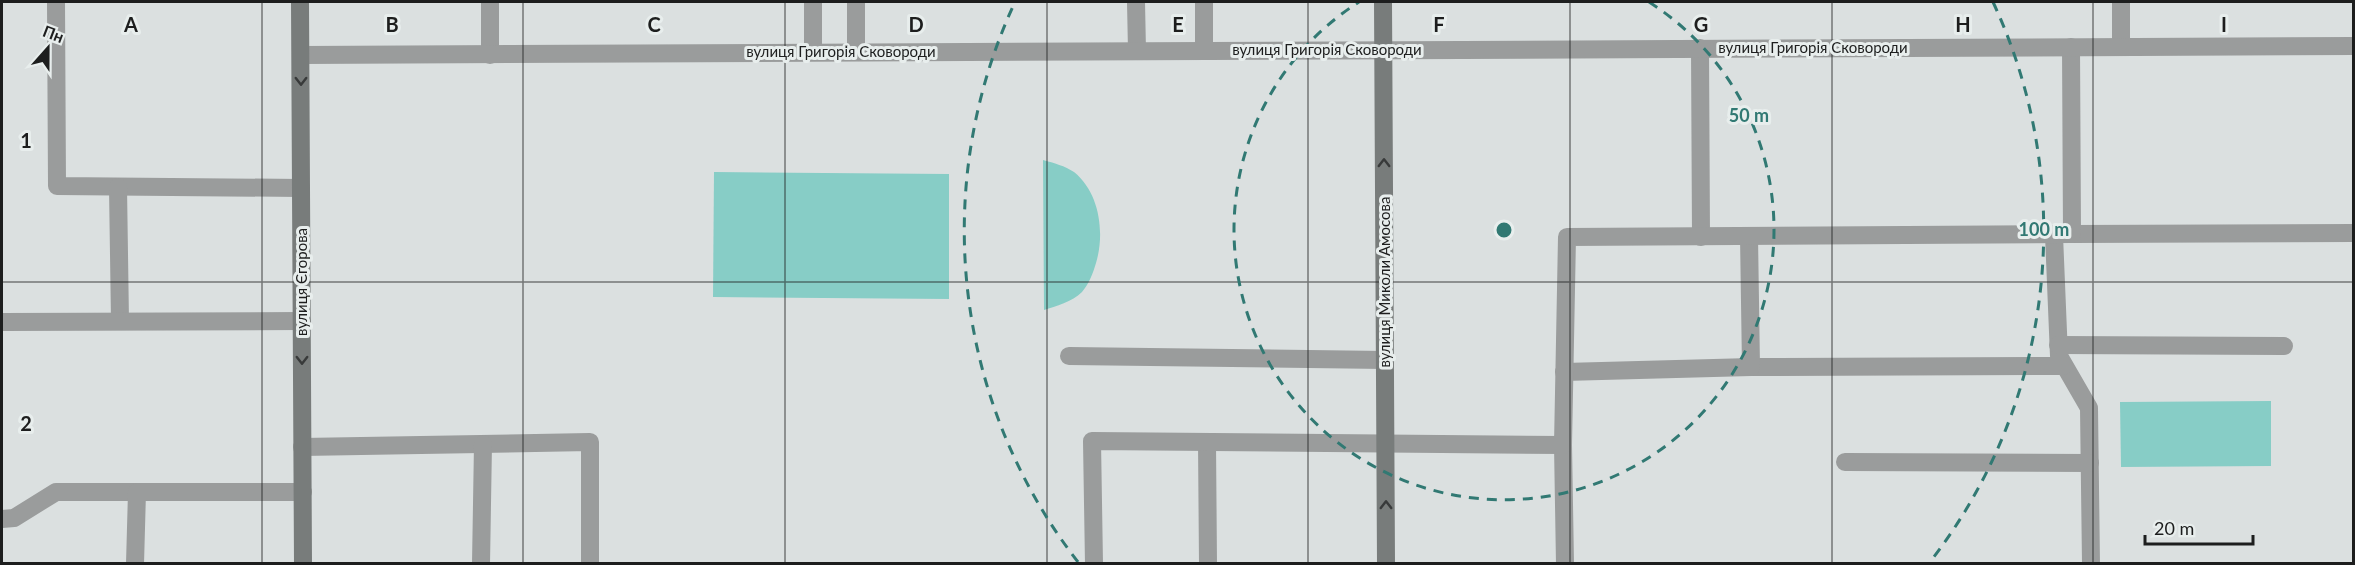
<svg xmlns="http://www.w3.org/2000/svg" width="2355" height="565" viewBox="0 0 2355 565" font-family="Lato,sans-serif">
	<rect width="100%" height="100%" fill="#dbe0e0"/>
	<!-- green -->
	<g fill="#87cdc6">
		<path d="M 1043,160 C 1054,163 1065,166 1074,172 C 1100,193 1105,233 1096,263 C 1093,273 1089,284 1082,292 C 1072,302 1056,306 1044,310 Z"/>
		<polygon points="714,172 949,174 949,299 713,297"/>
		<polygon points="2271,401 2271,466 2121,467 2120,402"/>
	</g>
	<g fill="none" stroke-linecap="round" stroke-linejoin="round">
		<!-- lane -->
		<g stroke="#9a9c9c" stroke-width="18">
			<polyline points="56,2 57,186 301,188"/>
			<polyline points="490,2 490,55"/>
			<polyline points="813,2 813,52"/>
			<polyline points="1136,2 1137,51"/>
			<polyline points="1204,2 1204,50"/>
			<polyline points="1700,48 1701,237"/>
			<polyline points="856,52 856,2"/>
			<polyline points="118,187 120,321"/>
			<polyline points="2072,234 2354,233"/>
			<polyline points="2054,235 2059,356 2089,408 2091,564"/>
			<polyline points="2,322 302,321"/>
			<polyline points="2058,345 2284,346"/>
			<polyline points="1069,356 1385,360"/>
			<polyline points="1751,367 2064,366"/>
			<polyline points="1564,372 1751,367 1749,236"/>
			<polyline points="1207,442 1208,564"/>
			<polyline points="1563,445 1565,564"/>
			<polyline points="302,447 590,442 590,564"/>
			<polyline points="1845,462 2090,463"/>
			<polyline points="2,519 14,518 56,492 137,492"/>
			<polyline points="135,564 137,492 303,492"/>
			<polyline points="481,564 483,444"/>
			<polyline points="1094,564 1092,441 1563,445 1567,237 2072,234 2071,47"/>
		</g>
		<!-- street -->
		<g stroke="#9a9c9c" stroke-width="18">
			<polyline points="2121,2 2121,47"/>
			<polyline points="301,55 2354,46"/>
		</g>
		<!-- secondary -->
		<g stroke="#787c7b" stroke-width="18">
			<polyline points="300,2 303,564"/>
			<polyline points="1383,2 1386,564"/>
		</g>
	</g>
	<!-- one-way arrows -->
	<defs><path id="oneway-chevron" d="M-2-3.5L2.5 0L-2 3.5" fill="none" stroke-width="1.6" stroke-linecap="round" stroke-linejoin="round" transform="scale(1.5)"/></defs>
	<g stroke="#383a3a">
		<use href="#oneway-chevron" transform="translate(301 81) rotate(90)"/>
		<use href="#oneway-chevron" transform="translate(1384 163) rotate(-90)"/>
		<use href="#oneway-chevron" transform="translate(302 360) rotate(90)"/>
		<use href="#oneway-chevron" transform="translate(1386 505) rotate(-90)"/>
	</g>
	<!-- grid -->
	<path fill="none" stroke="#1d1e1e" stroke-width="1.5" stroke-opacity="0.55" d="M 262,2 L 262,564M 523,2 L 523,564M 785,2 L 785,564M 1047,2 L 1047,564M 1308,2 L 1308,564M 1570,2 L 1570,564M 1832,2 L 1832,564M 2093,2 L 2093,564M 2,282 L 2354,282"/>
	<!-- distance rings -->
	<g fill="none" stroke="#317973" stroke-width="3" stroke-dasharray="10 8">
		<path d="M1649 2A270 270 0 1 1 1359 2"/>
		<path d="M1078 562A540 540 0 0 1 1015 2M1993 2A540 540 0 0 1 1930 562"/>
	</g>
	<g text-anchor="middle" stroke-width="6" stroke-linejoin="round" paint-order="stroke">
		<!-- street labels -->
		<g font-size="15" fill="#1d1e1e" stroke="#e8eeed">
			<text x="1813" y="53">вулиця Григорія Сковороди</text>
			<text x="1327" y="55">вулиця Григорія Сковороди</text>
			<text x="841" y="57">вулиця Григорія Сковороди</text>
			<text transform="translate(302 282) rotate(-90)" y="5">вулиця Єгорова</text>
			<text transform="translate(1385 282) rotate(-90)" y="5">вулиця Миколи Амосова</text>
		</g>
	</g>
	<g font-size="20" text-anchor="middle" font-weight="bold" fill="#1d1e1e" stroke="#e8eeed" stroke-width="6" stroke-linejoin="round" paint-order="stroke">
		<text x="131" y="32">A</text>
		<text x="392" y="32">B</text>
		<text x="654" y="32">C</text>
		<text x="916" y="32">D</text>
		<text x="1178" y="32">E</text>
		<text x="1439" y="32">F</text>
		<text x="1701" y="32">G</text>
		<text x="1963" y="32">H</text>
		<text x="2224" y="32">I</text>
		<text x="26" y="148">1</text>
		<text x="26" y="431">2</text>
	</g>
	<circle cx="1504" cy="230" r="9" fill="#317973" stroke="#e8eeed" stroke-width="3"/>
	<g font-size="18" text-anchor="middle" font-weight="bold" fill="#317973" stroke="#e8eeed" stroke-width="6" stroke-linejoin="round" paint-order="stroke">
		<text x="1749" y="122">50 m</text>
		<text x="2044" y="236">100 m</text>
	</g>
	<!-- border -->
	<rect width="2355" height="565" fill="none" stroke="#1d1e1e" stroke-width="6"/>
	<!-- north arrow -->
	<g transform="translate(48 48) rotate(21)" stroke="#e8eeed" stroke-width="4.5" paint-order="stroke">
	<path d="M0-4.5L10 22L0 15L-10 22Z" fill="#1d1e1e"/>
	<text y="-9" font-size="16" font-weight="bold" text-anchor="middle" fill="#1d1e1e">Пн</text>
	</g>
	<!-- scale -->
	<path d="M2145 535v9h108v-9" fill="none" stroke="#1d1e1e" stroke-width="3"/>
	<text x="2154" y="535" font-size="18" fill="#1d1e1e" stroke="#e8eeed" stroke-width="4.5" paint-order="stroke">20 m</text>
</svg>
